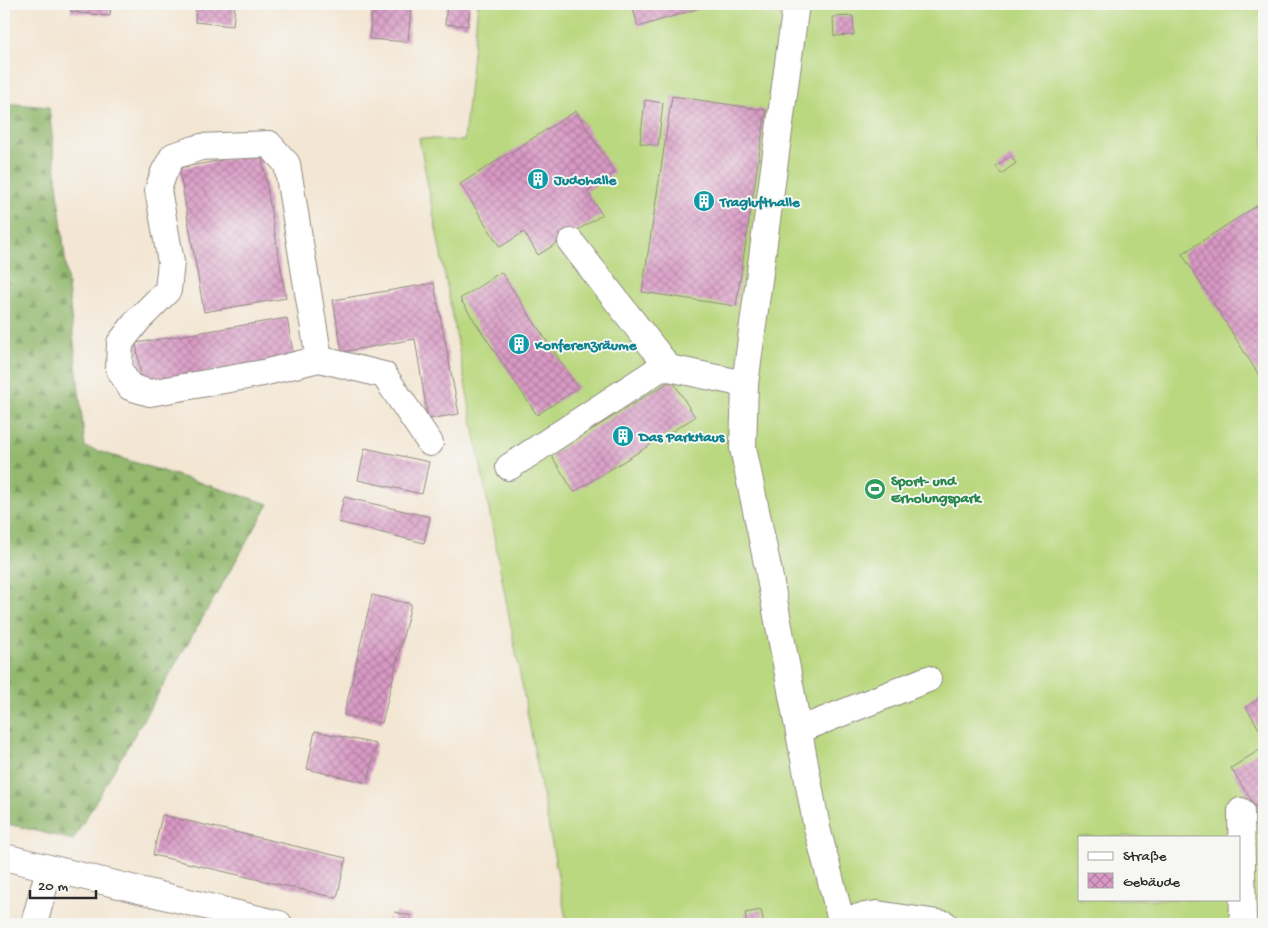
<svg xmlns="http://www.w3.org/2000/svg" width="1268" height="928" viewBox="0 0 1268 928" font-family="'Gochi Hand',sans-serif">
	<defs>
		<pattern id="forest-firs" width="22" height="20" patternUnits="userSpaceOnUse" patternTransform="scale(1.25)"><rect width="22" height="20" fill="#93b86e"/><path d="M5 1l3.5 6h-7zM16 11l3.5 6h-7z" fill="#78965b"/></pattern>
		<pattern id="building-cross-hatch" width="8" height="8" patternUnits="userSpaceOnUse" patternTransform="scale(1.25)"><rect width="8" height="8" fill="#d999c5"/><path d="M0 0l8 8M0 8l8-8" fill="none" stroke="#b07da0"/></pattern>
	</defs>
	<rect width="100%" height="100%" fill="#f6f6f2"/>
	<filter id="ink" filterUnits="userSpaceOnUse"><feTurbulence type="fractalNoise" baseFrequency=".02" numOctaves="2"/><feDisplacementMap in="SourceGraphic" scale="10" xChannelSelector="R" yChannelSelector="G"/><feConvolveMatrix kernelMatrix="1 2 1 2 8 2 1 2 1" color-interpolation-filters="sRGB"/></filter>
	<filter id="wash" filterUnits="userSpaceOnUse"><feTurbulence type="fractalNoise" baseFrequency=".0096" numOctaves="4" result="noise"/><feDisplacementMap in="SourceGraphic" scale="20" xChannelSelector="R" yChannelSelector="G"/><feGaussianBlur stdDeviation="1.12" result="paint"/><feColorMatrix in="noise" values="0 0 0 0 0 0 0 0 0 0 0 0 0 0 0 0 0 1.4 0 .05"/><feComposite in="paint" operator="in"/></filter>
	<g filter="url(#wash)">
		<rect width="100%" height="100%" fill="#f3e6d3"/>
		<!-- forest -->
		<polygon fill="url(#forest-firs)" stroke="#5f724c" points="4,103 49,107 85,447 269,504 73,840 4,823"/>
		<!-- pitch -->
		<path fill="#bad87f" stroke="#728255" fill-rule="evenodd" d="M 478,4 L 1264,4 L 1264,924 L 567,924 L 419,138 L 464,141 ZM 1079,837 L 1239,837 L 1239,899 L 1079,899 Z"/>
		<g id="blocks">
			<!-- building -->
			<g fill="url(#building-cross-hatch)">
				<polygon points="71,4 111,4 110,16 71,12"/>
				<polygon points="196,4 235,4 233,26 195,22"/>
				<polygon points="259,4 288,4 288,8 259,5"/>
				<polygon points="372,4 411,6 408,42 369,39"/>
				<polygon points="447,4 470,4 468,26 445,24"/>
				<polygon points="632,4 713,4 638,27"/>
				<polygon points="853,16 854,35 834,36 833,17"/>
				<polygon points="672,96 766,110 736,306 642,292"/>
				<polygon points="645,100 663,103 658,146 640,143"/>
				<polygon points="576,111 615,173 587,191 602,215 538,255 524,232 500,247 460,184"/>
				<polygon points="261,153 286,298 204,312 179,168"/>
				<polygon points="1011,156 1016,163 1001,174 996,166"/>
				<polygon points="1264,201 1264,383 1182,254"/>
				<polygon points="501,272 578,388 537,415 460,299"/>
				<polygon points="434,283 459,414 428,419 415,339 342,352 333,300"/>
				<polygon points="287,318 294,358 142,384 136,343"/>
				<polygon points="672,380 695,417 574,492 551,455"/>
				<polygon points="365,448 429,462 422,494 358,480"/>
				<polygon points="344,497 430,517 424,543 338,522"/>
				<polygon points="372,595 411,604 382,723 344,715"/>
				<polygon points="1264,695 1264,737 1246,707"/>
				<polygon points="315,731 376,744 368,783 307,769"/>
				<polygon points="1264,747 1264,821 1231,768"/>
				<polygon points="162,815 346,858 337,898 153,855"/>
				<polygon points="761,910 764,924 747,924 745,913"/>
				<polygon points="395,912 411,916 409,924 392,924"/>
			</g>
		</g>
	</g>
	<g filter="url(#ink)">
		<use href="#blocks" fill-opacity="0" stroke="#8f887f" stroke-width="1"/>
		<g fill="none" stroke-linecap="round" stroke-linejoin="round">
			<!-- minor casing -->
			<g stroke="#8f887f" stroke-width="28">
				<g id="minor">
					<polyline points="796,4 745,384 743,448 768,568 817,828 841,920"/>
					<polyline points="571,242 669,368"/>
					<polyline points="319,359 263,373 150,393 130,387 119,369 120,343 138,320 168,290 171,262 158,190 164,172 173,156 201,147 269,144 287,164 319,359 384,375 430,443"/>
					<polyline points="509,467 659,369 669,368 745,384"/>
					<polyline points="799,730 928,679"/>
					<polyline points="1241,811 1243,924"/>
					<polyline points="4,857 279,924"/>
					<polyline points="34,924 49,869"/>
					<polyline points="841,924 841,920 877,914 945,924"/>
				</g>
			</g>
			<!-- minor -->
			<use href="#minor" stroke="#fff" stroke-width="26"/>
		</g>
	</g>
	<!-- icons -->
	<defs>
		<g id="building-disc" transform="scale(1.125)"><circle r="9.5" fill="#0f9aa8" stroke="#f6f6f2"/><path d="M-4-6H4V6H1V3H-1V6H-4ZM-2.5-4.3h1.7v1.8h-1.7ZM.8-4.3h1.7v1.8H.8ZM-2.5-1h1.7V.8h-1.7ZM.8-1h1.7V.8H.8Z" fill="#fff"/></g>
		<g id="stadium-disc" transform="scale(1.125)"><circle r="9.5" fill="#2e9e5b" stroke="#f6f6f2"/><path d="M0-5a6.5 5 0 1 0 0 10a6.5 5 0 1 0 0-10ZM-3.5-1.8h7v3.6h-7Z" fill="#fff"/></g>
	</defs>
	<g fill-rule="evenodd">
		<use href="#building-disc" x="538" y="179"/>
		<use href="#building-disc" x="704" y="201"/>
		<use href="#building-disc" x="519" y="344"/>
		<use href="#building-disc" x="623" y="436"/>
		<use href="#stadium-disc" x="875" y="489"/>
	</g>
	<g text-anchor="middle" stroke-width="4" stroke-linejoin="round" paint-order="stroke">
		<!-- culture labels -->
		<g font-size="15" font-weight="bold" fill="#0d838f" stroke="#f6f6f2" text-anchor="start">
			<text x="554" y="184">Judohalle</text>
			<text x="720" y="206">Traglufthalle</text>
			<text x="535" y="349">Konferenzräume</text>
			<text x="639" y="441">Das ParkHaus</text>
		</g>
		<!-- leisure labels -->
		<g font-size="15" font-weight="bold" fill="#27864d" stroke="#f6f6f2" text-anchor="start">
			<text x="891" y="485">Sport- und<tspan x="891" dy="17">Erholungspark</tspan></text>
		</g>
	</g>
	<!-- margin -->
	<rect width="1268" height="928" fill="none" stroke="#f6f6f2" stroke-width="20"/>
	<!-- legend -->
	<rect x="1078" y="836" width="162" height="65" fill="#f6f6f2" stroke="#a5a5a2"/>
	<rect x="1088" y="852" width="25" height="8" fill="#ffffff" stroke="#a5a5a2"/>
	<text x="1123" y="860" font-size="15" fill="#2b2b2b">Straße</text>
	<rect x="1088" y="873" width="25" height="15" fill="url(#building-cross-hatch)" stroke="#a5a5a2"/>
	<text x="1123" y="886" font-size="15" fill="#2b2b2b">Gebäude</text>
	<!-- scale -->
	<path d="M30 890v8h66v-8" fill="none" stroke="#2b2b2b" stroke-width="2.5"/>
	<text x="38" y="890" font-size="15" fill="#2b2b2b" stroke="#f6f6f2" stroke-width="4" paint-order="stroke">20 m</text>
</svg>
